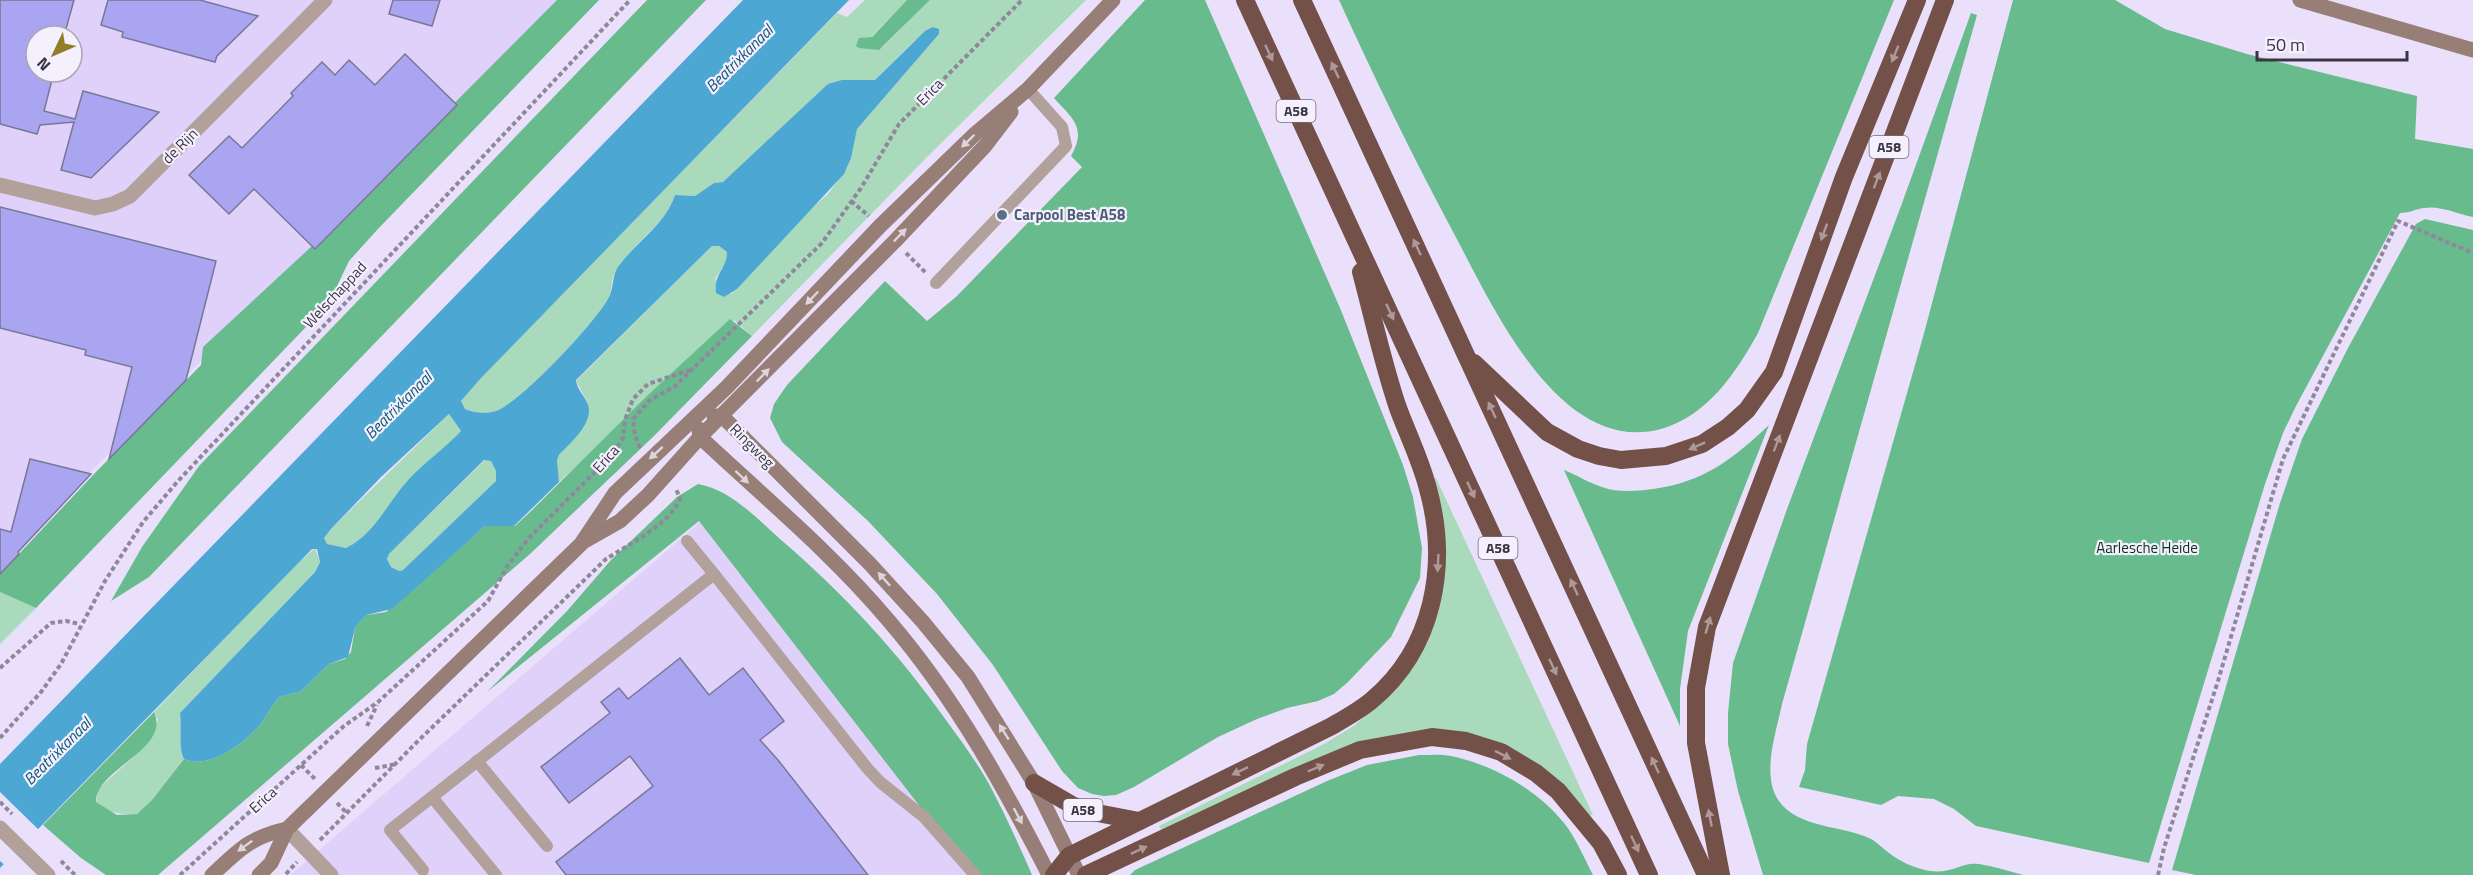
<svg xmlns="http://www.w3.org/2000/svg" width="2473" height="875" viewBox="0 0 2473 875" font-family="'Titillium Web',sans-serif">
	<rect width="100%" height="100%" fill="#ebe0fc"/>
	<!-- built -->
	<g fill="#e0d1fa" fill-rule="evenodd">
		<path d="M 0,0 L 563,0 L 0,562 ZM 36,36 L 72,36 L 72,72 L 36,72 Z"/>
		<polygon points="706,517 978,875 290,875"/>
	</g>
	<!-- green -->
	<g fill="#a9dabc">
		<path d="M 865,0 L 907,0 L 871,37 L 883,47 L 930,0 L 1086,0 L 927,157 L 752,336 L 734,320 L 559,482 L 557,460 L 559,455 L 587,421 L 588,403 L 576,381 L 712,246 L 719,246 L 727,252 L 727,260 L 715,279 L 731,294 L 737,289 L 802,217 L 828,194 L 847,168 L 857,129 L 939,34 L 915,40 L 875,80 L 842,80 L 723,182 L 714,183 L 695,196 L 675,195 C 666,221 644,235 627,256 C 623,261 617,269 614,275 C 611,282 612,290 609,297 C 597,321 520,403 496,411 C 487,414 473,413 465,409 L 461,401 L 479,379 L 837,13 L 847,17 Z"/>
		<path d="M 449,414 L 461,431 C 446,447 429,459 414,475 C 390,499 376,533 346,548 L 327,544 L 324,538 L 331,529 Z"/>
		<polygon points="485,460 491,461 496,471 496,481 403,570 399,571 391,567 387,559 389,554"/>
		<polygon points="1436,478 1593,815 1589,815 1531,761 1403,734 1163,834 1159,826 1324,744 1355,725 1400,685 1432,629 1444,583 1444,536 1432,480"/>
		<path d="M 315,548 L 320,562 L 315,572 L 180,713 C 182,727 178,748 184,759 L 152,800 L 137,814 C 121,815 108,813 96,802 L 98,789 L 138,753 L 158,720 L 154,712 L 289,571 Z"/>
		<polygon points="0,592 36,608 0,644"/>
	</g>
	<!-- forest -->
	<g fill="#68bb8c">
		<polygon points="557,0 599,0 377,230 349,261 329,303 36,608 0,592 0,574 95,473 201,365 203,347 312,246"/>
		<polygon points="647,0 706,0 149,577 111,601 142,547 199,466"/>
		<polygon points="907,0 930,0 879,50 859,48 856,46 859,38 872,37"/>
		<path d="M 1145,0 L 1205,0 L 1340,308 L 1403,465 L 1413,497 L 1422,548 L 1420,578 L 1391,637 L 1348,682 L 1334,694 L 1318,701 L 1287,708 L 1257,719 L 1218,737 L 1134,787 L 1116,795 L 1104,796 L 1092,794 L 1078,788 L 1062,771 L 993,665 L 937,594 L 868,521 L 782,442 L 770,418 L 774,404 L 787,385 L 885,281 L 927,321 L 957,296 L 1082,167 L 1071,156 C 1087,128 1073,119 1054,98 Z"/>
		<path d="M 1339,0 L 1894,0 L 1758,333 C 1736,373 1707,416 1661,429 C 1557,457 1490,300 1451,228 C 1411,153 1374,77 1339,0 Z"/>
		<path d="M 2013,0 L 2115,0 L 2165,29 L 2247,54 L 2417,96 L 2415,139 L 2473,149 L 2473,217 C 2458,214 2439,205 2424,208 C 2415,209 2410,213 2400,213 L 2296,406 L 2283,433 L 2265,484 L 2149,863 L 1976,826 L 1954,809 L 1934,799 L 1898,796 L 1881,805 L 1799,787 L 1805,770 L 1807,744 L 1923,337 Z"/>
		<path d="M 1971,13 L 1977,15 L 1782,704 C 1777,729 1765,763 1773,789 C 1786,830 1843,824 1871,839 C 1877,842 1883,849 1889,853 C 1900,862 1917,869 1930,871 C 1950,873 1954,867 1970,864 C 1981,862 2011,872 2024,875 L 1763,875 L 1738,791 L 1728,744 L 1728,713 L 1733,663 L 1787,509 L 1901,206 Z"/>
		<polygon points="2425,219 2473,230 2473,875 2196,875 2172,870 2280,503 2302,439 2348,348 2416,224"/>
		<path d="M 730,319 L 752,336 L 654,436 L 530,554 L 158,875 L 106,875 L 81,858 L 43,825 L 154,712 C 171,750 95,769 96,802 L 117,815 L 137,814 L 152,800 L 184,759 C 207,770 242,745 258,727 C 266,718 271,706 279,697 L 301,691 L 329,664 L 345,659 L 351,652 L 355,628 L 366,615 L 386,612 L 485,526 L 515,526 L 529,513 L 648,395 Z"/>
		<path d="M 1769,425 L 1688,631 L 1680,689 L 1680,726 L 1564,470 C 1577,475 1589,483 1602,487 C 1618,493 1637,491 1653,489 C 1704,482 1733,459 1769,425 Z"/>
		<path d="M 698,484 C 729,489 757,518 780,539 C 844,594 897,651 946,720 C 961,741 977,762 989,784 C 1005,814 1019,845 1032,875 L 973,875 L 699,521 L 487,692 L 567,611 L 611,560 L 677,497 Z"/>
		<path d="M 1419,755 C 1429,755 1441,754 1451,756 C 1493,765 1537,789 1564,823 C 1576,838 1584,858 1593,875 L 1130,875 L 1135,870 L 1327,781 L 1367,765 Z"/>
	</g>
	<!-- water -->
	<path fill="#4ca7d3" fill-rule="evenodd" d="M 743,0 L 849,0 L 480,379 L 461,401 L 465,409 C 473,413 487,414 496,411 C 520,403 597,321 609,297 C 614,287 612,276 618,267 C 636,242 665,225 675,195 L 695,196 L 714,183 L 723,182 L 828,84 L 842,80 L 875,80 L 925,31 L 933,27 L 939,29 L 939,34 L 857,129 L 851,158 L 844,174 L 737,289 L 724,297 L 716,293 C 714,272 727,269 727,252 L 719,246 L 712,246 L 576,380 C 577,389 583,394 587,402 C 596,422 571,442 559,455 L 557,460 L 559,482 L 514,526 L 485,526 L 392,609 L 366,615 L 355,628 L 348,657 L 329,664 L 301,691 L 279,697 C 271,706 266,718 258,727 C 242,745 207,770 184,759 C 178,748 182,728 180,713 L 315,572 L 320,562 L 317,549 L 312,549 L 0,868 L 0,764 ZM 449,414 L 461,431 C 445,448 425,462 409,479 C 387,503 375,534 346,548 L 327,544 L 324,538 L 331,529 L 381,477 ZM 484,460 L 491,461 L 496,471 L 496,481 L 403,570 L 399,571 L 391,567 L 387,559 L 389,554 Z"/>
	<!-- pier -->
	<polygon fill="#ebe0fc" points="0,792 40,831 6,866 0,861"/>
	<!-- building -->
	<g fill="#aaa5f1" stroke="#787797" stroke-width="1.5">
		<polygon points="0,0 74,0 64,36 36,36 36,72 54,72 44,111 75,119 83,91 159,112 91,178 61,170 74,122 40,125 37,134 0,124"/>
		<polygon points="108,0 200,0 258,16 217,56 215,62 122,37 123,32 101,25"/>
		<polygon points="393,0 440,0 432,26 389,14"/>
		<polygon points="405,54 457,105 315,249 254,189 229,214 189,175 229,136 242,148 293,96 291,93 322,62 335,75 349,60 375,85"/>
		<polygon points="0,207 216,261 186,380 109,459 132,367 85,355 86,350 0,328"/>
		<polygon points="30,459 91,474 18,552 19,554 0,574 0,529 11,532"/>
		<polygon points="680,658 709,695 743,668 784,721 760,740 778,760 868,875 566,875 556,862 653,786 630,756 569,803 541,767 610,713 601,702 619,688 628,699"/>
	</g>
	<g fill="none" stroke-linecap="round" stroke-linejoin="round">
		<!-- path -->
		<g stroke="#8f879b" stroke-width="4" stroke-dasharray="4.5 3" stroke-linecap="butt">
			<polyline points="851,201 869,216"/>
			<polyline points="906,253 926,273"/>
			<polyline points="640,448 635,436 633,419 651,399 674,387 822,243 861,188 899,124 1022,0"/>
			<polyline points="0,668 51,623 66,621 80,624"/>
			<polyline points="367,726 377,705"/>
			<polyline points="0,738 41,692 61,664 105,581 143,522 178,481 630,0"/>
			<polyline points="301,765 316,780"/>
			<polyline points="375,768 397,764"/>
			<polyline points="0,802 12,814"/>
			<polyline points="337,803 347,813"/>
			<path d="M 320,840 L 417,742 L 606,559 C 628,545 672,523 680,498 L 676,489"/>
			<polyline points="61,861 75,875"/>
			<polyline points="286,874 297,862"/>
			<polyline points="180,875 344,726 378,702 488,601 508,565 529,538 613,454 623,438 625,420 633,399 648,384 690,370"/>
			<polyline points="2158,875 2164,848 2218,681 2283,459 2398,221 2473,253"/>
		</g>
		<!-- service -->
		<g stroke="#b2a09b" stroke-width="12">
			<polyline points="936,283 1066,146 1062,127 1028,89"/>
			<polyline points="687,541 714,574"/>
			<polyline points="477,761 547,846"/>
			<polyline points="423,870 390,830 432,797"/>
			<polyline points="496,875 432,797 714,574 867,768 880,782 924,817 975,875"/>
		</g>
		<!-- minor -->
		<g stroke="#b2a09b" stroke-width="15">
			<polyline points="0,185 95,208 113,204 130,196 325,0"/>
			<polyline points="287,829 331,875"/>
		</g>
		<!-- tertiary -->
		<polyline stroke="#b2a09b" stroke-width="15" points="0,828 48,875"/>
		<!-- secondary -->
		<g stroke="#977e77" stroke-width="15">
			<polyline points="2300,0 2473,50"/>
			<polyline points="714,416 722,416 870,564 923,622 968,677 1034,783 1079,875"/>
			<path d="M 699,429 L 700,437 C 764,497 833,554 889,621 C 955,698 1003,785 1049,875"/>
			<polyline points="583,542 620,521 648,495 700,437 895,241 985,146 1011,112"/>
			<path d="M 212,875 C 239,850 250,837 287,829"/>
			<polyline points="259,875 271,863 287,829 581,544 615,493 726,388 880,226 975,134 1028,89 1113,0"/>
		</g>
		<!-- motorway -->
		<g stroke="#735148" stroke-width="18">
			<polyline points="1245,0 1649,875"/>
			<polyline points="1302,0 1706,875"/>
			<polyline points="1474,363 1547,432 1578,449 1599,456 1621,460 1666,456 1702,444 1728,427 1747,410 1774,372 1844,177 1917,0"/>
			<polyline points="1034,783 1072,805 1087,811 1139,821"/>
			<path d="M 1054,875 L 1069,856 L 1330,727 C 1344,719 1359,711 1372,700 C 1434,648 1449,565 1428,489 C 1421,461 1408,435 1398,408 C 1383,364 1373,317 1361,272"/>
			<polyline points="1086,875 1295,777 1360,750 1432,737 1466,741 1501,752 1536,773 1558,791 1601,843 1618,875"/>
			<polyline points="1721,875 1696,743 1696,688 1707,627 1945,0"/>
		</g>
	</g>
	<!-- one-way arrows -->
	<defs><path id="oneway-solid" d="M-6-.8H1V-3.2L6.5 0L1 3.2V.8H-6Z" transform="scale(1.5)"/></defs>
	<g fill="#ae999a">
		<use href="#oneway-solid" transform="translate(1269 53) rotate(65)"/>
		<use href="#oneway-solid" transform="translate(1895 54) rotate(112)"/>
		<use href="#oneway-solid" transform="translate(1335 70) rotate(-115)"/>
		<use href="#oneway-solid" transform="translate(1877 180) rotate(-69)"/>
		<use href="#oneway-solid" transform="translate(1824 232) rotate(110)"/>
		<use href="#oneway-solid" transform="translate(1417 247) rotate(-115)"/>
		<use href="#oneway-solid" transform="translate(1390 312) rotate(65)"/>
		<use href="#oneway-solid" transform="translate(1492 410) rotate(-115)"/>
		<use href="#oneway-solid" transform="translate(1777 443) rotate(-69)"/>
		<use href="#oneway-solid" transform="translate(1697 446) rotate(156)"/>
		<use href="#oneway-solid" transform="translate(1471 490) rotate(65)"/>
		<use href="#oneway-solid" transform="translate(1438 563) rotate(93)"/>
		<use href="#oneway-solid" transform="translate(1574 587) rotate(-115)"/>
		<use href="#oneway-solid" transform="translate(1708 625) rotate(-74)"/>
		<use href="#oneway-solid" transform="translate(1553 667) rotate(65)"/>
		<use href="#oneway-solid" transform="translate(1503 755) rotate(27)"/>
		<use href="#oneway-solid" transform="translate(1655 765) rotate(-115)"/>
		<use href="#oneway-solid" transform="translate(1316 768) rotate(-23)"/>
		<use href="#oneway-solid" transform="translate(1240 771) rotate(154)"/>
		<use href="#oneway-solid" transform="translate(1710 818) rotate(-101)"/>
		<use href="#oneway-solid" transform="translate(1635 844) rotate(65)"/>
		<use href="#oneway-solid" transform="translate(1139 850) rotate(-25)"/>
	</g>
	<g fill="#ded4dc">
		<use href="#oneway-solid" transform="translate(968 141) rotate(136)"/>
		<use href="#oneway-solid" transform="translate(900 235) rotate(-46)"/>
		<use href="#oneway-solid" transform="translate(812 298) rotate(134)"/>
		<use href="#oneway-solid" transform="translate(763 375) rotate(-46)"/>
		<use href="#oneway-solid" transform="translate(656 453) rotate(138)"/>
		<use href="#oneway-solid" transform="translate(742 477) rotate(43)"/>
		<use href="#oneway-solid" transform="translate(884 579) rotate(-132)"/>
		<use href="#oneway-solid" transform="translate(1004 732) rotate(-122)"/>
		<use href="#oneway-solid" transform="translate(1018 816) rotate(62)"/>
		<use href="#oneway-solid" transform="translate(245 846) rotate(144)"/>
	</g>
	<!-- markers -->
	<circle fill="#5c6f8a" stroke="#f5f0fe" stroke-width="2" cx="1002" cy="215" r="6"/>
	<g text-anchor="middle" stroke-width="4.5" stroke-linejoin="round" paint-order="stroke">
		<!-- shield labels -->
		<g fill="#f5f0fe" stroke="#726d7b" stroke-width="1.5">
			<rect x="1276.5" y="100" width="39" height="22" rx="4.5"/>
			<rect x="1869.5" y="136" width="39" height="22" rx="4.5"/>
			<rect x="1478.5" y="537" width="39" height="22" rx="4.5"/>
			<rect x="1063.5" y="799" width="39" height="22" rx="4.5"/>
		</g>
		<g font-size="14" font-weight="bold" fill="#3a3543">
			<text x="1296" y="116">A58</text>
			<text x="1889" y="152">A58</text>
			<text x="1498" y="553">A58</text>
			<text x="1083" y="815">A58</text>
		</g>
		<!-- street labels -->
		<g font-size="15" fill="#3a3543" stroke="#f5f0fe">
			<text transform="translate(930 92) rotate(-45)" y="5">Erica</text>
			<text transform="translate(180 146) rotate(-45)" y="5">de Rijn</text>
			<text transform="translate(335 295) rotate(-47)" y="5">Welschappad</text>
			<text transform="translate(752 446) rotate(45)" y="5">Ringweg</text>
			<text transform="translate(606 459) rotate(-48)" y="5">Erica</text>
			<text transform="translate(263 800) rotate(-42)" y="5">Erica</text>
		</g>
		<!-- service labels -->
		<g font-size="15" font-weight="bold" fill="#4e5e75" stroke="#f5f0fe" text-anchor="start">
			<text x="1014" y="220">Carpool Best A58</text>
		</g>
		<!-- park labels -->
		<g font-size="15" fill="#0c311e" stroke="#f5f0fe">
			<text x="2147" y="553">Aarlesche Heide</text>
		</g>
		<!-- water labels -->
		<g font-size="16" font-style="italic" fill="#0e5775" stroke="#f5f0fe">
			<text transform="translate(739 58) rotate(-45)" y="6">Beatrixkanaal</text>
			<text transform="translate(398 405) rotate(-45)" y="6">Beatrixkanaal</text>
			<text transform="translate(57 751) rotate(-45)" y="6">Beatrixkanaal</text>
		</g>
	</g>
	<!-- north arrow -->
	<g transform="translate(54 54) rotate(226)"><circle r="28" fill="#f5f0fe" stroke="#aaa5b3" stroke-width="1.5"/>
	<path d="M0-4.5L10 22L0 15L-10 22Z" fill="#907f25"/>
	<text y="-9" font-size="16" font-weight="bold" text-anchor="middle" fill="#3a3543">N</text>
	</g>
	<!-- scale -->
	<path d="M2257 51v9h150v-9" fill="none" stroke="#3a3543" stroke-width="3"/>
	<text x="2266" y="51" font-size="18" fill="#3a3543" stroke="#f5f0fe" stroke-width="4.5" paint-order="stroke">50 m</text>
</svg>
